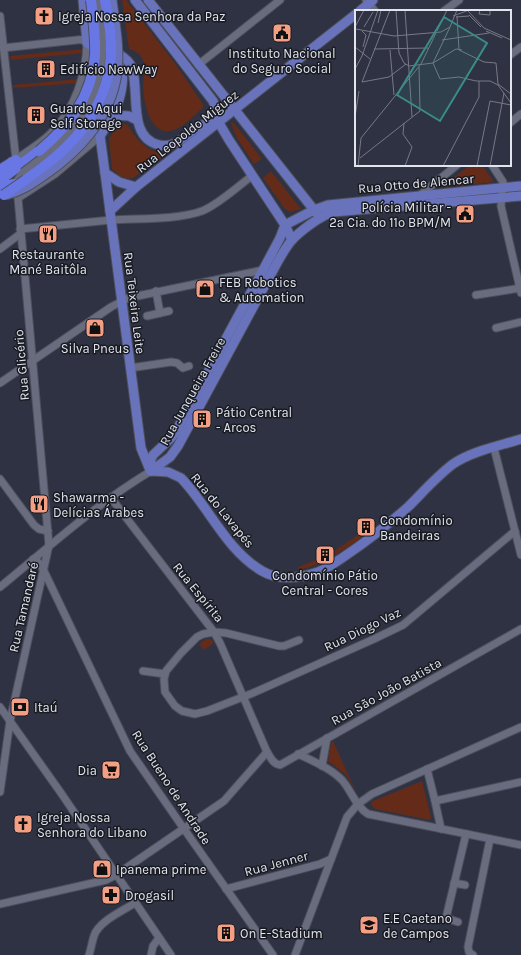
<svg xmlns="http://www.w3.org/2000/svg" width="521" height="955" viewBox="0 0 521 955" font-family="Karla,sans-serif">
	<rect width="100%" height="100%" fill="#2f3242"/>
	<!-- green -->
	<g fill="#642b19">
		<path d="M 122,0 L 126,0 L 174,62 L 203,104 L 203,108 C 194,115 185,126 174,130 C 150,139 143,101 143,84 C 144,78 145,66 143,60 C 140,53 135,51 129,49 Z"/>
		<polygon points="84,49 84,53 11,60 10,56"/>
		<polygon points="79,79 79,83 13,88 13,85"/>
		<polygon points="233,122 262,159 254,164 237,138 231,123"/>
		<path d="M 118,124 C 121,124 124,123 127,125 C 130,127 132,132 134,135 C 142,146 153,153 167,154 L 133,178 C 124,180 119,175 112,169 L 109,139 Z"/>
		<polygon points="470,165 482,165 494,182 442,187"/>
		<polygon points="271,171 301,209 290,212 285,209 263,178"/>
		<path d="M 370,527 L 372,530 C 349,546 326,564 299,570 L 298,567 L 328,555 Z"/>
		<polygon points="206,639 211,639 214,643 204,650 199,644"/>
		<polygon points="333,741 356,792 346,775 328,761 331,743"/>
		<polygon points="422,781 431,817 430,820 375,809 372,806 371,803 373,801"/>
	</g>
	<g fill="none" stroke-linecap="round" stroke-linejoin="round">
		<!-- minor casing -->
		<g stroke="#4c4f5b" stroke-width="9">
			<g id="minor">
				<polyline points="366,0 375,11"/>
				<polyline points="444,11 459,0"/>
				<polyline points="0,16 16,160"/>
				<polyline points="3,48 86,39"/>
				<polyline points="510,55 521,47"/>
				<polyline points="198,65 280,0"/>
				<polyline points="510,123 521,114"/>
				<path d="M 11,161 L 16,160 C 28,150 42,143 53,131 C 75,108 86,75 87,43 L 82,40"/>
				<polyline points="492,165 503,182 501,206 521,293"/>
				<polyline points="419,196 457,165"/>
				<polyline points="18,198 55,174 100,136"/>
				<path d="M 20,229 C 50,226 81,223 111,220 C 138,218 178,220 202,211 C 218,205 238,186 252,176"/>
				<polyline points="0,249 20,234"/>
				<polyline points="156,291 160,313"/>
				<polyline points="476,295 521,288"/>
				<polyline points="147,316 169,311"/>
				<polyline points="496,328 521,322"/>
				<polyline points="130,368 171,362 177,363 183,368 189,366"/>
				<polyline points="0,383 111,307 128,298 263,270"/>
				<polyline points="494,448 521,555"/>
				<polyline points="0,479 34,525 39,529 48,531"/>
				<path d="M 111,498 L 214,632 L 220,643 L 267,752 C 271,758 273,764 280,765 L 521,629"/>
				<polyline points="33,559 38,562 43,569 130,751 184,829 273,955"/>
				<path d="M 0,587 C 49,547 96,504 151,471"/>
				<polyline points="299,640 284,646 279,646 226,633 214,632 203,634 197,637 181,653 166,671 164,679 165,692 175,706 182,711 195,714 207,711 253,693 374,639 403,625 515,531"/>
				<polyline points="143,671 165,674"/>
				<polyline points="0,707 61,793 171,955"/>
				<path d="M 298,754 C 313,761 330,768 342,780 C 351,790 356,807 368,814 L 521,845"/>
				<polyline points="322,766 327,738"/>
				<polyline points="427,769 435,801 441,829"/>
				<polyline points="0,792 10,721 49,545 18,198 15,184 23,172"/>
				<polyline points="435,801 521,782"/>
				<polyline points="454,883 465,885"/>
				<polyline points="226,889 320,864 331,859"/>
				<polyline points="0,904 106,880 116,875 224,801 267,752"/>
				<polyline points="458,922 446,918 466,834"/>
				<path d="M 89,955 C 91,949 92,942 94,936 C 98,922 122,911 135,903"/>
				<polyline points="151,955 153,946 159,938"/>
				<polyline points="295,955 347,817 358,804 372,794 521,727"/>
				<polyline points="473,955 469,952 468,947 490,839"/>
			</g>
		</g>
		<!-- major casing -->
		<g stroke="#4c4f5b" stroke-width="11">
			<g id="major">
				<path d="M 83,0 L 87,43 C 97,49 111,55 118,64 C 128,76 119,102 113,115 C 110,122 104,129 100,136 L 105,173 L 141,448 L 150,470"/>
				<polyline points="135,0 213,101 217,111 219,123 229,140 285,225 292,240"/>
				<polyline points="148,0 318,215"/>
				<polyline points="360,11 373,0"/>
				<path d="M 113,51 C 119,54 126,58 130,64 C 142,86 125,137 159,145 C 178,149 187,132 202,125 C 207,124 213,124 217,123"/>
				<polyline points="113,115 129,116 137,120"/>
				<polyline points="105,173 119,182 136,187"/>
				<polyline points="110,211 136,187 356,14"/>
				<polyline points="151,471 151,459 153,455 170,439 175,433 263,270 280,238 285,225 314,210 328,205 521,186"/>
				<path d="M 151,471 L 170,457 L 178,446 L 271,274 C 277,263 283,251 291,241 C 300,231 320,216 333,212 L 521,196"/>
				<path d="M 151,471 L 168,472 L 181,478 C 209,507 226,550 262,571 C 279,581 301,578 318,572 C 327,569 334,563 342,558 C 366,542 388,525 409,506 C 423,492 437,476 453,464 C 472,451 499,446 521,439"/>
			</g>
		</g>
		<!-- highway casing -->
		<g stroke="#4c4f5b" stroke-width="12">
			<g id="highway">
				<polyline points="0,170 16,160"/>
				<polyline points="0,180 39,151"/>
				<polyline points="0,190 9,185 15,184"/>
			</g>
		</g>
		<!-- minor -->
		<use href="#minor" stroke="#686c7e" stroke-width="7"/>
		<!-- major -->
		<use href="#major" stroke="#6973bb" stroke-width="9"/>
		<!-- highway -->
		<use href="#highway" stroke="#6977e4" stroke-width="10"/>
		<!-- minor-bridge casing -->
		<g stroke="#4c4f5b" stroke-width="9" stroke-linecap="butt">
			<path id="minor-bridge" d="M 23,172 C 72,136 101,107 103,43 C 103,29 100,14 98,0"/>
		</g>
		<!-- major-bridge casing -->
		<g stroke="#4c4f5b" stroke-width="11" stroke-linecap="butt">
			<path id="major-bridge" d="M 6,195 C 21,191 30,185 43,176 C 79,152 111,117 117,73 C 120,49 115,24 112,0"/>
		</g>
		<!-- highway-bridge casing -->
		<g stroke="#4c4f5b" stroke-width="12" stroke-linecap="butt">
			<g id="highway-bridge">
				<path d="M 39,151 C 69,126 92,97 95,55 C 96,37 93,18 91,0"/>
				<path d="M 4,195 C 53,161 101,129 110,64 C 113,43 109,21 105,0"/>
			</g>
		</g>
		<!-- minor-bridge -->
		<use href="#minor-bridge" stroke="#686c7e" stroke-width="7"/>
		<!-- major-bridge -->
		<use href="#major-bridge" stroke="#6973bb" stroke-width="9"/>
		<!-- highway-bridge -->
		<use href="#highway-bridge" stroke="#6977e4" stroke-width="10"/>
	</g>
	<!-- icons -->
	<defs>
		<g id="church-square" transform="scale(1)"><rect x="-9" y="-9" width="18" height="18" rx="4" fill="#f39f84" stroke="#191b22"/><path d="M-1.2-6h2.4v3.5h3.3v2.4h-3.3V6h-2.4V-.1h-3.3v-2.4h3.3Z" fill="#111"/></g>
		<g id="civic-square" transform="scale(1)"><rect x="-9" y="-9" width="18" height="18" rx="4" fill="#f39f84" stroke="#191b22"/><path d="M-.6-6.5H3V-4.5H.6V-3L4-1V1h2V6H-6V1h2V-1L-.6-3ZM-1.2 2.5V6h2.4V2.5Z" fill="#111"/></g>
		<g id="building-square" transform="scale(1)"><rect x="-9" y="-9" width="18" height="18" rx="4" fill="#f39f84" stroke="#191b22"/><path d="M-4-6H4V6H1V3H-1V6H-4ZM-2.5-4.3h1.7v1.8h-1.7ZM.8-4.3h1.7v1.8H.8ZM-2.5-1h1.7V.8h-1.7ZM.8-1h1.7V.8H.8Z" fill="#111"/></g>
		<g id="restaurant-square" transform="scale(1)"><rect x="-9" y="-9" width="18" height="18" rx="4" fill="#f39f84" stroke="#191b22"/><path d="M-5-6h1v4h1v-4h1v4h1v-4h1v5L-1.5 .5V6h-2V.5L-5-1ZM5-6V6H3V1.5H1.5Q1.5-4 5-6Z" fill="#111"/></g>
		<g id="shop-square" transform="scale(1)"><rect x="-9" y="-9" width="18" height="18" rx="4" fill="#f39f84" stroke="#191b22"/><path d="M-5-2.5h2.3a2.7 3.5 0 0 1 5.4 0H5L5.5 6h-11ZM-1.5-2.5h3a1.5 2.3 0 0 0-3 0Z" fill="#111"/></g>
		<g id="bank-square" transform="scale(1)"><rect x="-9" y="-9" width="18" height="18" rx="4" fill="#f39f84" stroke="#191b22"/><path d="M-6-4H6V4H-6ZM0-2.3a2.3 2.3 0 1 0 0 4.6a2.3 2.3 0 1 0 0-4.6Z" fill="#111"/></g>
		<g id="supermarket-square" transform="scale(1)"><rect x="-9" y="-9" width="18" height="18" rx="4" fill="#f39f84" stroke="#191b22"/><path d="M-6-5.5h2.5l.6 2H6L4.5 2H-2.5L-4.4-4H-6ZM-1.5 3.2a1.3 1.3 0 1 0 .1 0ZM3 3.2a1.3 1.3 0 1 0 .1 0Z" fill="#111"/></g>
		<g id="pharmacy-square" transform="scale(1)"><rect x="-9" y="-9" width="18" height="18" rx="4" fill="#f39f84" stroke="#191b22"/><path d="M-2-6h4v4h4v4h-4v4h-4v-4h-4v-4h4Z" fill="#111"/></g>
		<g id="school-square" transform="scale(1)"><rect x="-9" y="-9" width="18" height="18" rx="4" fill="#f39f84" stroke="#191b22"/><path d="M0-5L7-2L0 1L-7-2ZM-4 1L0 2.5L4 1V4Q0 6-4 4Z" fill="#111"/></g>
	</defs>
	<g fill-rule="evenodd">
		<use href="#church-square" x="44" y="16"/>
		<use href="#civic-square" x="282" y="33"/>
		<use href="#building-square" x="46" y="69"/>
		<use href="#building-square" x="36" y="115"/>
		<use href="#civic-square" x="465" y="214"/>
		<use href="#restaurant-square" x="48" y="234"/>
		<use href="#shop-square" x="205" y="289"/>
		<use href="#shop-square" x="95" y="328"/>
		<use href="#building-square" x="202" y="419"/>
		<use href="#restaurant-square" x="39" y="504"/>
		<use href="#building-square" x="366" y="527"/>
		<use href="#building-square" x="325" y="555"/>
		<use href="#bank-square" x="20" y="707"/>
		<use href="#supermarket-square" x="111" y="770"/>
		<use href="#church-square" x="23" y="824"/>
		<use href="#shop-square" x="102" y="869"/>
		<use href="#pharmacy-square" x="111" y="895"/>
		<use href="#school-square" x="369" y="925"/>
		<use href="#building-square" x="226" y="933"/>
	</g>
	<g text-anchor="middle" stroke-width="3" stroke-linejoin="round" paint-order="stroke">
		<!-- poi labels -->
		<g font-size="13" fill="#e2e4ee" stroke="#191b22" text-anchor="start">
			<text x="58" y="21">Igreja Nossa Senhora da Paz</text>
			<text x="282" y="58" text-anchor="middle">Instituto Nacional<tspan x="282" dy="15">do Seguro Social</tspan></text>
			<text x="60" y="74">Edifício NewWay</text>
			<text x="50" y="113">Guarde Aqui<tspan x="50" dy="15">Self Storage</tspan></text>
			<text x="451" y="212" text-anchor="end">Polícia Militar -<tspan x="451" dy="15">2ª Cia. do 11º BPM/M</tspan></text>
			<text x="48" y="259" text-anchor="middle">Restaurante<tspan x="48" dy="15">Mané Baitôla</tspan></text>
			<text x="219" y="287">FEB Robotics<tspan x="219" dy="15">&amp; Automation</tspan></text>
			<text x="95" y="353" text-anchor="middle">Silva Pneus</text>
			<text x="216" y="417">Pátio Central<tspan x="216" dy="15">- Arcos</tspan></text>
			<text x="53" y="502">Shawarma -<tspan x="53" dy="15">Delícias Árabes</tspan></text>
			<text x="380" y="525">Condomínio<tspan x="380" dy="15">Bandeiras</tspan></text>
			<text x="325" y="580" text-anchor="middle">Condomínio Pátio<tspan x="325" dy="15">Central - Cores</tspan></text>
			<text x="34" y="712">Itaú</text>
			<text x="97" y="775" text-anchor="end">Dia</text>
			<text x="37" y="822">Igreja Nossa<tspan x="37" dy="15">Senhora do Libano</tspan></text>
			<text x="116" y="874">Ipanema prime</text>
			<text x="125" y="900">Drogasil</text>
			<text x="383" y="923">E.E Caetano<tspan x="383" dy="15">de Campos</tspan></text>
			<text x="240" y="938">On E-Stadium</text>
		</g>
		<!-- street labels -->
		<g font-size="13" fill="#e2e4ee" stroke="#191b22">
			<text transform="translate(187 131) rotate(-38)" y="5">Rua Leopoldo Miguez</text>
			<text transform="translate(416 183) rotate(-5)" y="5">Rua Otto de Alencar</text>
			<text transform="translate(135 303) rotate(83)" y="5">Rua Teixeira Leite</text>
			<text transform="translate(21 365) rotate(-95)" y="5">Rua Glicério</text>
			<text transform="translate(192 391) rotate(-61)" y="5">Rua Junqueira Freire</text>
			<text transform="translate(223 510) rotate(51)" y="5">Rua do Lavapés</text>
			<text transform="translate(199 592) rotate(51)" y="5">Rua Espírita</text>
			<text transform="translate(23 607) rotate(-77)" y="5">Rua Tamandaré</text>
			<text transform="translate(362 629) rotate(-26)" y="5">Rua Diogo Vaz</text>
			<text transform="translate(386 691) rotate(-29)" y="5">Rua São João Batista</text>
			<text transform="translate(172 787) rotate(57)" y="5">Rua Bueno de Andrade</text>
			<text transform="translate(276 863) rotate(-15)" y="5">Rua Jenner</text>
		</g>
	</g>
	<!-- overview -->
	<g transform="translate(355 10)">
		<rect width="156" height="156" fill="#2f3242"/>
		<path fill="none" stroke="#777987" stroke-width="1" d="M 41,0 L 44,43 L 49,53 L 54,56 L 78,53M 50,0 L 57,107M 112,0 L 129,18 L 156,30M 125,0 L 124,4 L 135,5 L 135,0M 114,5 L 126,17M 98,6 L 114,0M 102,6 L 104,40M 101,7 L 114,6M 23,13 L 26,0M 0,17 L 9,0M 9,17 L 18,2M 1,19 L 39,26 L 86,22 L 95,17 L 102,0M 7,21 L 11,25 L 8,37M 82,21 L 92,0M 131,21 L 147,28M 87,30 L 134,23M 0,37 L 15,49M 19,39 L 73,38M 35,40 L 39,85M 104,40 L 129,52 L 141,53 L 143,74 L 156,84M 78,53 L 85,69 L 104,67 L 121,71 L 135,71 L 143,75 L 156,93M 78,53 L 95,17M 78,53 L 101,39 L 107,40M 0,59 L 7,46 L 23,0M 7,72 L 34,67 L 51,54M 7,72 L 35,0M 0,107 L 4,81M 49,113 L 48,124 L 57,137 L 50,156M 5,148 L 65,101 L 64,57M 3,156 L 6,128 L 66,54 L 81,23M 88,156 L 124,87 L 124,71M 122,156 L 135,91 L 156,95M 135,156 L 149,83"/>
		<path fill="#398c88" fill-opacity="0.15" stroke="#398c88" stroke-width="2" d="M 89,7 L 132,33 L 85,111 L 42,85 Z"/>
		<rect width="156" height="156" fill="none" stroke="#e2e4ee" stroke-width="2"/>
	</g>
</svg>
